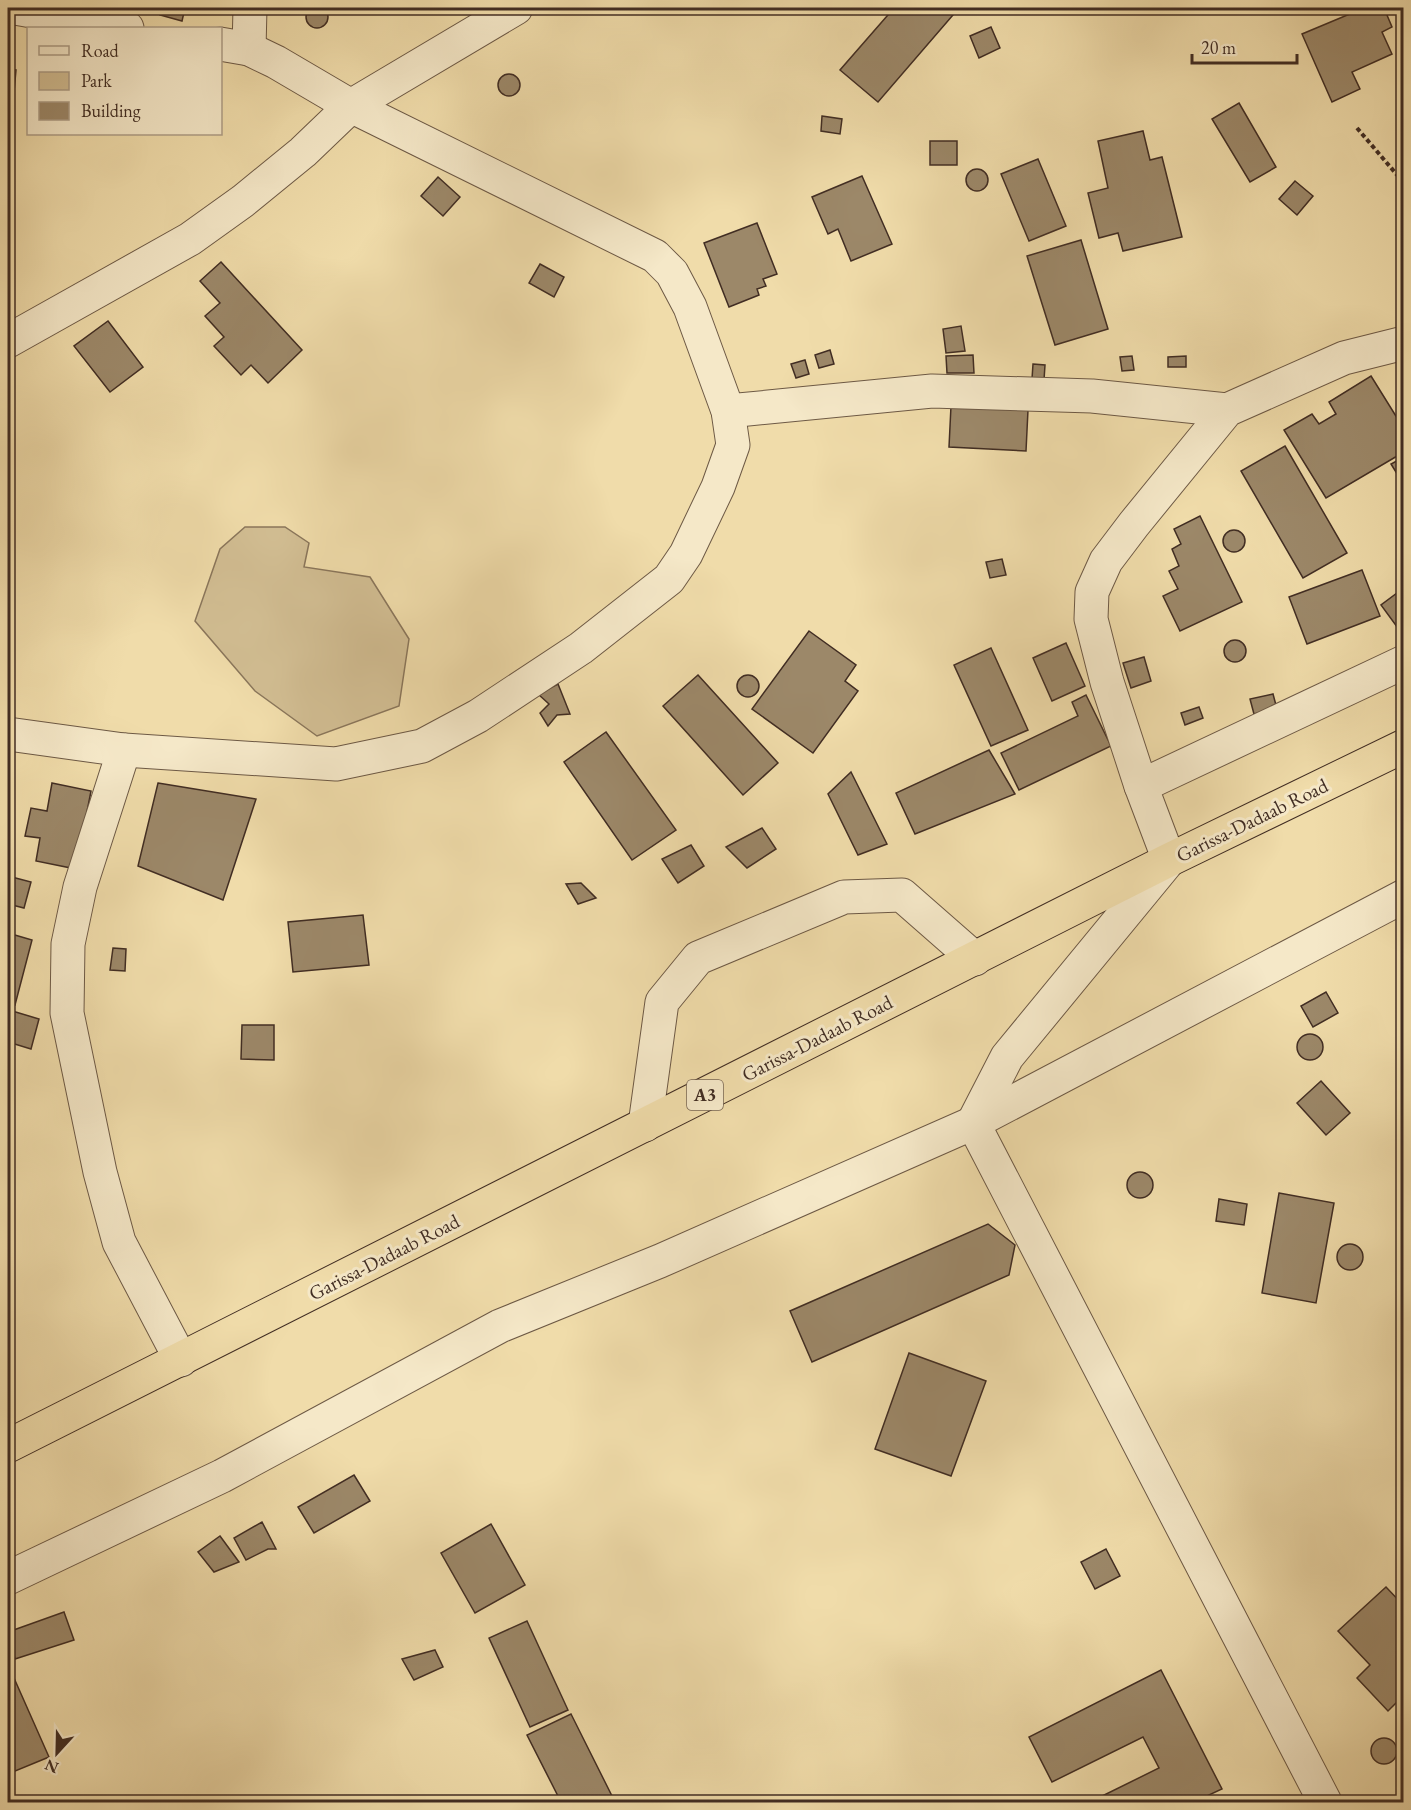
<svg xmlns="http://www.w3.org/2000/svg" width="1411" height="1810" viewBox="0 0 1411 1810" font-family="'EB Garamond',serif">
	<rect width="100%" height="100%" fill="#f0dcaa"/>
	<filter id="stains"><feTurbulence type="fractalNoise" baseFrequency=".00333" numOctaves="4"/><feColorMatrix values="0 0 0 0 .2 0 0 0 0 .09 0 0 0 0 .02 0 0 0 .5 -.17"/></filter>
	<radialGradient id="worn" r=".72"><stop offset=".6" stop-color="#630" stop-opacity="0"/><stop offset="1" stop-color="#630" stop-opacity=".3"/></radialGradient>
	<!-- green -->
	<polygon fill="#d2be93" stroke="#8a765b" stroke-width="1.5" points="245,527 285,527 309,543 304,567 370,577 409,639 399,706 317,736 255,691 195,621 220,549"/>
	<!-- building -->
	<g fill="#9c8869" stroke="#412d23" stroke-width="1.5">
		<circle cx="317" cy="17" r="11"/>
		<polygon points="161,8 185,8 182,21 160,15"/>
		<polygon points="894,8 959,8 878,102 840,70"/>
		<polygon points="1364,8 1384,8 1392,27 1382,32 1392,54 1352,72 1360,89 1332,102 1302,34"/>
		<polygon points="991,27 1000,48 979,58 970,36"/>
		<polygon points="8,69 16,70 10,135 8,134"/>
		<circle cx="509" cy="85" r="11"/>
		<polygon points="1239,103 1276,167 1250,182 1212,119"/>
		<polygon points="822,116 842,119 840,134 821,131"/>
		<polygon points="1143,131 1150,160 1162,157 1182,237 1123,251 1118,233 1099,238 1088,193 1108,188 1098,141"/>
		<rect x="930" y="141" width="27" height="24"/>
		<polygon points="1038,159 1066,226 1029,241 1001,174"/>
		<circle cx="977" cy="180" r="11"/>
		<polygon points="862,176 892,244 851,261 838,229 828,234 812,197"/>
		<polygon points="438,177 460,197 443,216 421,196"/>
		<polygon points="1295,181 1313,196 1297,215 1279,199"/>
		<polygon points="757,223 777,274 763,279 766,286 757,289 759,295 729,307 704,243"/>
		<polygon points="1081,240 1108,329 1055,345 1027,256"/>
		<polygon points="221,262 302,350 268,383 251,365 241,375 214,346 224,337 205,316 220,303 200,281"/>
		<polygon points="540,264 564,277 554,297 529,283"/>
		<polygon points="108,321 143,367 110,392 74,346"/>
		<polygon points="961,326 965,351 946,353 943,329"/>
		<polygon points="830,350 834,364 819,368 815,355"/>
		<polygon points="973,355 974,373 947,373 946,356"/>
		<polygon points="1132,356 1134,370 1122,371 1120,357"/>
		<polygon points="1186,356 1186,367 1168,367 1168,357"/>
		<polygon points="805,360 809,374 796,378 791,364"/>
		<polygon points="1033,364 1045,365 1044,380 1032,379"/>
		<polygon points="1371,376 1404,429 1404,452 1326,498 1284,430 1312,414 1319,424 1336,414 1329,402"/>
		<polygon points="951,406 1028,410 1026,451 949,447"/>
		<polygon points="1285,446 1347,553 1303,578 1241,471"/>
		<polygon points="1404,457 1404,485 1391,464"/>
		<polygon points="1200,516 1242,602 1180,631 1163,596 1178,589 1169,571 1179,566 1172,549 1181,544 1174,529"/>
		<circle cx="1234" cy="541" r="11"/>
		<polygon points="1002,559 1006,575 990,578 986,562"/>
		<polygon points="1362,570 1380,616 1307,644 1289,597"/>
		<polygon points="1397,593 1404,602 1403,635 1381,605"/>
		<polygon points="809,631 856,665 845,681 858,691 813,753 752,709"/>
		<circle cx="1235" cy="651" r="11"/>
		<polygon points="1066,643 1085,686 1052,701 1033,658"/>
		<polygon points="991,648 1028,730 991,746 954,665"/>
		<polygon points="1144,657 1151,681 1131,688 1123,663"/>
		<circle cx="748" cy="686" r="11"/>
		<polygon points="698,675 778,763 743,795 663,706"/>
		<polygon points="558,684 570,714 557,715 548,726 540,713 549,704 538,694"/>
		<polygon points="1273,694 1277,709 1254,714 1250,699"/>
		<polygon points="1086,695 1111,746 1019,790 1001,753 1078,716 1072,702"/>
		<polygon points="1199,707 1203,718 1185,725 1181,713"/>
		<polygon points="606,732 676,830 632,860 564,762"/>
		<polygon points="989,750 1015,794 915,834 896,793"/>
		<polygon points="851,772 887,844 858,855 828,794"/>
		<polygon points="52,783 91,791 76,869 36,861 40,838 25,836 31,808 47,811"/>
		<polygon points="158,783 256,799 223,900 138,866"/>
		<polygon points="762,828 776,849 747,868 726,847"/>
		<polygon points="691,845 704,866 678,883 662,859"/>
		<polygon points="8,876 31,882 24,908 8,904"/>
		<polygon points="581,883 596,898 578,904 566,884"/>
		<polygon points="363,915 369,965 293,972 288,922"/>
		<polygon points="8,933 32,940 15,1005 8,1002"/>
		<polygon points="113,948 126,949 125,971 110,970"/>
		<polygon points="1326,992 1338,1013 1313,1027 1301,1006"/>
		<polygon points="9,1010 39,1019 31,1049 8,1042"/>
		<polygon points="242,1025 274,1025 274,1060 241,1059"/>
		<circle cx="1310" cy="1047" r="13"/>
		<polygon points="1321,1081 1350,1113 1326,1135 1297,1103"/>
		<circle cx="1140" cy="1185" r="13"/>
		<polygon points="1279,1193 1334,1203 1316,1303 1262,1293"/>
		<polygon points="1219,1199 1247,1204 1244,1225 1216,1221"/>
		<polygon points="988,1224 1015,1245 1009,1275 812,1362 790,1311"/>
		<circle cx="1350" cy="1257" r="13"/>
		<polygon points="909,1353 986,1381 951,1476 875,1449"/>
		<polygon points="354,1475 370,1501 314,1533 298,1507"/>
		<polygon points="262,1522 276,1549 268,1549 246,1560 234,1538"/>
		<polygon points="491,1524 525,1585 475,1613 441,1553"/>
		<polygon points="220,1536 239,1562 214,1572 198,1552"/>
		<polygon points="1106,1549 1120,1576 1095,1589 1081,1562"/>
		<polygon points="1386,1587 1404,1606 1404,1704 1399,1700 1388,1711 1357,1678 1370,1665 1338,1631"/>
		<polygon points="64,1612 74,1640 15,1659 8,1632"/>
		<polygon points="527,1621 568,1710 530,1727 489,1638"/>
		<polygon points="435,1650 443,1667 414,1680 402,1659"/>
		<polygon points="10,1669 49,1757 8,1774 8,1670"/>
		<polygon points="1161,1670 1222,1789 1194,1802 1090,1802 1159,1768 1143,1737 1052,1782 1029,1737"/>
		<polygon points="571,1714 615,1802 561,1802 527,1735"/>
		<circle cx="1384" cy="1751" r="13"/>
	</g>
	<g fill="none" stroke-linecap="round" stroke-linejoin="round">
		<!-- minor casing -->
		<g stroke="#6d5945" stroke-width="35">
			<g id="minor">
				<polyline points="15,8 127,28"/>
				<polyline points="249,49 250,8"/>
				<polyline points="8,341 190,239 243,201 303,152 351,106 516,8"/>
				<polyline points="728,411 932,391 1092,396 1227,410"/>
				<polyline points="8,734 124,750 336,764 422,746 478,716 581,648 669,579 686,554 718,487 733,445 728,411 690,307 672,273 655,256 351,106 276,62 249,49 220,44"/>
				<polyline points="124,750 80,887 68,944 67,1013 100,1172 119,1242 181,1360"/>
				<polyline points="1141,786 1404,662"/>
				<polyline points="645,1125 662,1002 698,958 844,897 902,895 975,959"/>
				<polyline points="8,1578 222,1476 500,1326 660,1261 973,1123 1404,896"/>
				<polyline points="1325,1802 973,1123 1007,1057 1169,860 1141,786 1107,682 1091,619 1092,592 1106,561 1134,524 1227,410 1344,358 1404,343"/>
			</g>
		</g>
		<!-- highway casing -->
		<g stroke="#412d23" stroke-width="35">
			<polyline id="highway" points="8,1446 1169,860 1404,746"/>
		</g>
		<!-- path -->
		<polyline stroke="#412d23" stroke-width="4" stroke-dasharray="4.5 3" stroke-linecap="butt" points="1357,128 1404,183"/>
		<!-- minor -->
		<use href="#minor" stroke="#f5e8c8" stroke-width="33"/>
		<!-- highway -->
		<use href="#highway" stroke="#f0dcaa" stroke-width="33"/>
	</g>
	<g text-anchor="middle" stroke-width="6" stroke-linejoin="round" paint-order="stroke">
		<!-- shield labels -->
		<rect fill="#f5e8c8" stroke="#776554" stroke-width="1.5" x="687" y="1080" width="36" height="30" rx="4.5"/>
		<g font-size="18" font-weight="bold" fill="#412d23">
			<text x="705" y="1101">A3</text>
		</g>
		<!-- street labels -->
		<g font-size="20" fill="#412d23" stroke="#f5e8c8">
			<text transform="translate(1252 820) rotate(-26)" y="7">Garissa-Dadaab Road</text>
			<text transform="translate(817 1038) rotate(-27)" y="7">Garissa-Dadaab Road</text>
			<text transform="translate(384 1257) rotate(-27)" y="7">Garissa-Dadaab Road</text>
		</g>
	</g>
	<!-- margin -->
	<rect width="1411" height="1810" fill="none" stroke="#f0dcaa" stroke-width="30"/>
	<rect x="9" y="9" width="1393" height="1792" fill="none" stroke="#412d23" stroke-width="3"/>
	<rect x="15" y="15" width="1381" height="1780" fill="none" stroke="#412d23" stroke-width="1.5"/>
	<!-- legend -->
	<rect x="27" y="27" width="195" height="108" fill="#f5e8c8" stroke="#ad9d86" stroke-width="1.5"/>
	<rect x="39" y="46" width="30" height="9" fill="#f5e8c8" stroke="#ad9d86" stroke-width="1.5"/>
	<text x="81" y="57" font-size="18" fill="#412d23">Road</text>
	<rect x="39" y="72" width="30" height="18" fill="#d2be93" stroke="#ad9d86" stroke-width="1.5"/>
	<text x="81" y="87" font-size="18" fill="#412d23">Park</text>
	<rect x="39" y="102" width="30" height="18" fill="#9c8869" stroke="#ad9d86" stroke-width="1.5"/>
	<text x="81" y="117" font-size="18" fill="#412d23">Building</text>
	<!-- north arrow -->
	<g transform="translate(57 1753) rotate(202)" stroke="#f5e8c8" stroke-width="4.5" paint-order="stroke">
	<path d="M0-4.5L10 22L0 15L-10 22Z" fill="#412d23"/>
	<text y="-9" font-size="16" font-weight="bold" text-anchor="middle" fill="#412d23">N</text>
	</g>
	<!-- scale -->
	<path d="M1192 54v9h105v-9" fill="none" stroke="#412d23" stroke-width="3"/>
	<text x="1201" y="54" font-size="18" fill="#412d23" stroke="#f5e8c8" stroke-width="4.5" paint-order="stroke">20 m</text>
	<rect width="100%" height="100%" filter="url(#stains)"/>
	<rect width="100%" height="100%" fill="url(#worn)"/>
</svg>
